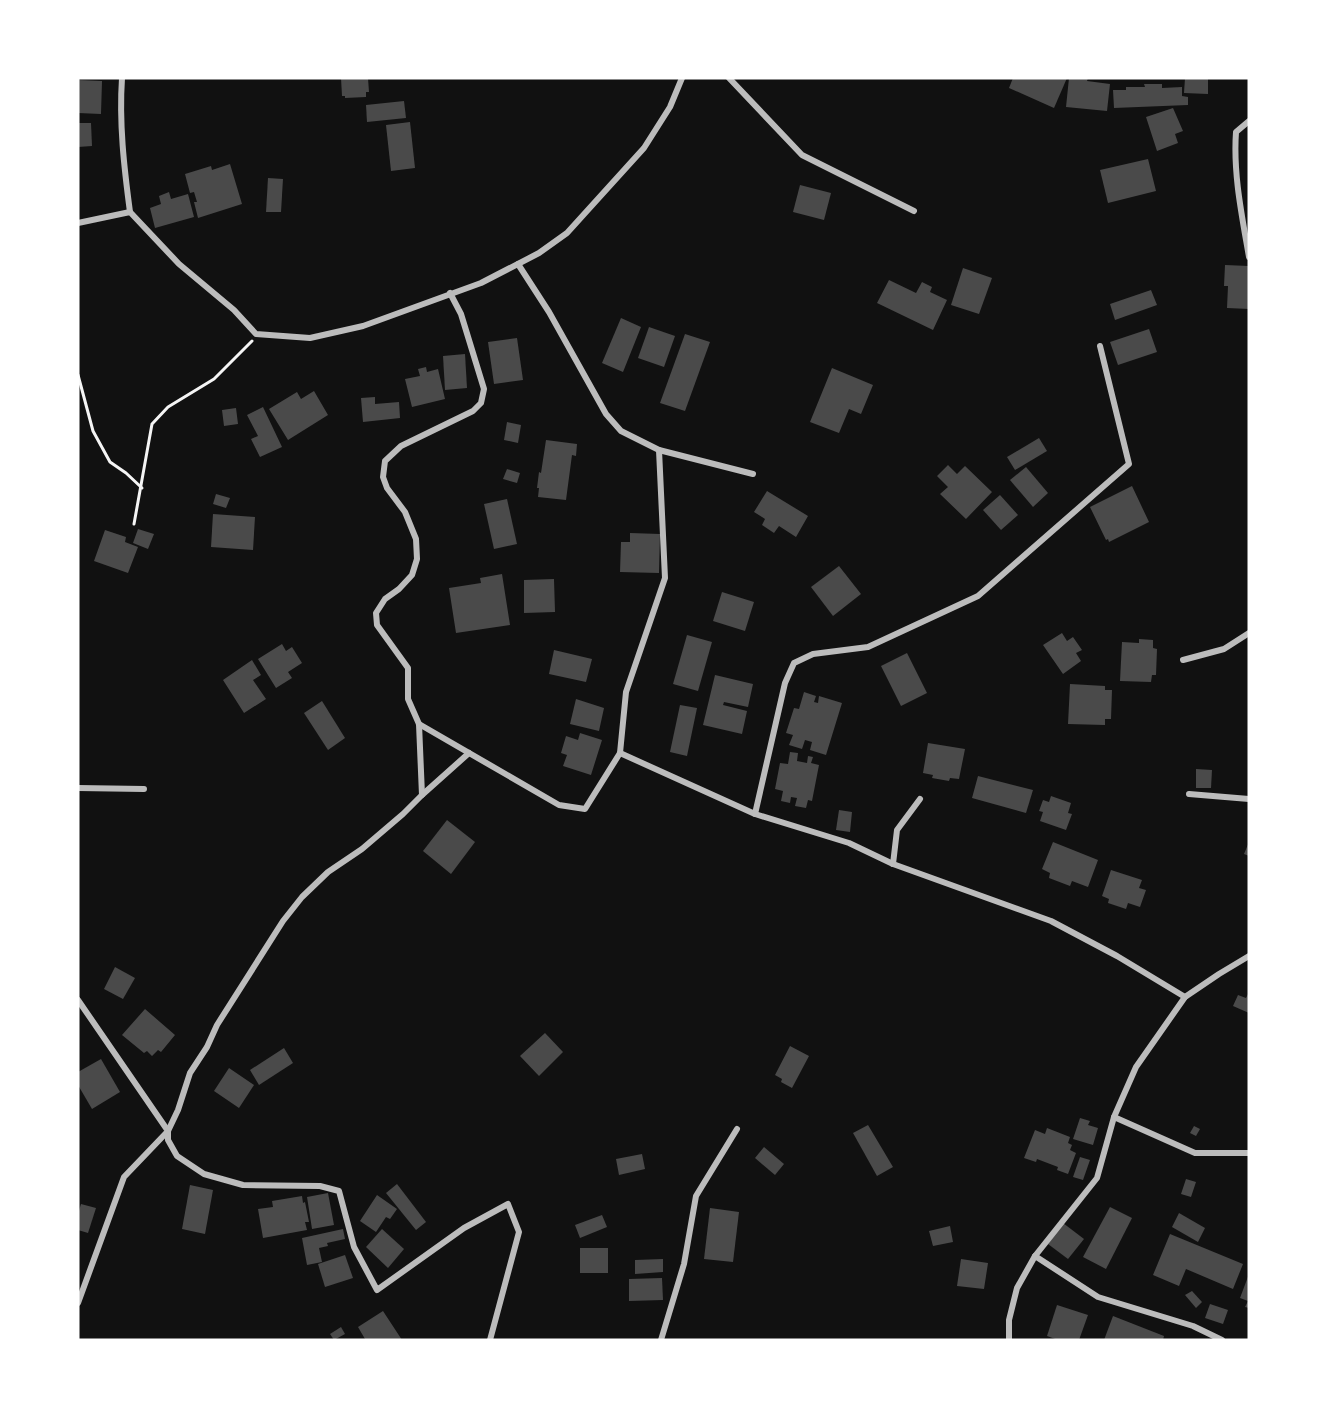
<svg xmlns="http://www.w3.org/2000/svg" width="1327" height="1418" viewBox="0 0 1327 1418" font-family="'Roboto Condensed',sans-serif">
	<rect width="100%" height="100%" fill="#111"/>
	<!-- building -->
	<g fill="#4a4a4a">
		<polygon points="341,78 368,78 369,92 366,92 366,97 345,98 345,96 342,96"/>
		<polygon points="1013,78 1067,78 1054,108 1009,88"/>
		<polygon points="1069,78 1088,78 1087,81 1110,84 1107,111 1066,107"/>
		<polygon points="1185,78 1208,78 1208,94 1184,93"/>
		<polygon points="78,80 102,81 101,114 78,113"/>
		<polygon points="1144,84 1162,84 1162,88 1182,87 1182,96 1188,97 1188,105 1114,108 1113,90 1126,90 1126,87 1145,87"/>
		<polygon points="404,101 406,118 367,122 366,105"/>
		<polygon points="1173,108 1183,131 1175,134 1178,143 1157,151 1146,117"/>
		<polygon points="410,122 415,168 391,171 386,125"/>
		<polygon points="78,123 91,123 92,146 78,147"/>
		<polygon points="1148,159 1156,191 1108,203 1100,170"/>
		<polygon points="230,164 242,204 198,218 194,202 197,202 194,192 190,193 185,174 211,166 212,170"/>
		<polygon points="268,178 283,179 281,212 266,212"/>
		<polygon points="800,185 831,193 824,220 793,212"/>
		<polygon points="169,192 171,199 188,194 194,217 155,228 150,208 161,204 159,196"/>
		<polygon points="1225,265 1249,266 1249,309 1227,308 1228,286 1224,286"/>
		<polygon points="963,268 992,278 979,314 951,305"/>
		<polygon points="889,280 916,293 922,282 932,287 930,292 947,300 933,330 877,303"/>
		<polygon points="1151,290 1157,305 1115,320 1110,304"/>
		<polygon points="621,318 641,327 623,372 602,363"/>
		<polygon points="649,327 675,336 664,367 638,358"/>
		<polygon points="1149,329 1157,352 1118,365 1110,342"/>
		<polygon points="685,334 710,342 685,411 660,403"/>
		<polygon points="517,338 523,380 494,384 488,342"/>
		<polygon points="465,354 467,388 445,390 443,356"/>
		<polygon points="426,367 427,372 438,369 445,399 412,407 405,379 420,376 418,369"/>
		<polygon points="832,368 873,385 861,414 849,409 839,433 810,422"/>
		<polygon points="314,391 328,415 288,440 269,409 297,392 301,399"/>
		<polygon points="375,397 375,404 399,402 400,418 363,422 361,398"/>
		<polygon points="263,407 282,447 260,457 251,439 258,436 247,415"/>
		<polygon points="236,408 238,424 224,426 222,410"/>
		<polygon points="507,422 521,425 518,443 504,440"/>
		<polygon points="1039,438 1047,451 1015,470 1007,457"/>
		<polygon points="546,440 577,444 576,456 572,455 566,500 538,497 539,488 537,488 539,472 541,473"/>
		<polygon points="948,465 957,474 965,466 992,492 966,519 940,494 948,487 937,476"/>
		<polygon points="1026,467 1048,493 1033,507 1010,480"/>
		<polygon points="507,469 520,473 517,483 503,479"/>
		<polygon points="1132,486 1149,522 1109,542 1108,539 1106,540 1090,507"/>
		<polygon points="767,491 808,516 796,537 779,526 774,533 762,525 765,519 754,512"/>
		<polygon points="216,494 230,498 226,508 213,504"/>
		<polygon points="1000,495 1018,515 1001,530 983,510"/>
		<polygon points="507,499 517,544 494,549 484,504"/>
		<polygon points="213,514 255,517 253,550 211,547"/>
		<polygon points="138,529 154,534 148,549 133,543"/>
		<polygon points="105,530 126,537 125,542 138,547 128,573 94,561"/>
		<polygon points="630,533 660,534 659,573 620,572 621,542 630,542"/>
		<polygon points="839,566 861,594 833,616 811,587"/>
		<polygon points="502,574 510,625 456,633 449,588 481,583 480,578"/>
		<polygon points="554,579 555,612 524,613 524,580"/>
		<polygon points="722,592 754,602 745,631 713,621"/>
		<polygon points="1062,633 1067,641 1073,637 1082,650 1076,653 1081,661 1063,674 1043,645"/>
		<polygon points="687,635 712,642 698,691 673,684"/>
		<polygon points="1139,639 1153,640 1153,648 1157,649 1156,675 1152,675 1151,682 1120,681 1122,642 1139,643"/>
		<polygon points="282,644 286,651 292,647 302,663 288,672 292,678 276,688 258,659"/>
		<polygon points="554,650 592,659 586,682 549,674"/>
		<polygon points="907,653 927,693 901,706 881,666"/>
		<polygon points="252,660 261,675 253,680 266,699 244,713 223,680"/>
		<polygon points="715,675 753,684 748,707 724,702 723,705 747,711 742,734 703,725"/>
		<polygon points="1070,684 1105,686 1105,690 1112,690 1111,719 1105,719 1105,725 1068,724"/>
		<polygon points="804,692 816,696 814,702 818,703 819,696 842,703 826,755 810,750 812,742 805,740 802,749 789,745 793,735 786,733 794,708 799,709"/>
		<polygon points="576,699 604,708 599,731 570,724"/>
		<polygon points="322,701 345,738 328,750 304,713"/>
		<polygon points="680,705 697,708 687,756 670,752"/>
		<polygon points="580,733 602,740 591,775 563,766 567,755 561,753 566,736 578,740"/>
		<polygon points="928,743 965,749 959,779 950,778 949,781 932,778 933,775 923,773"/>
		<polygon points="790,752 798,753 797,761 807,763 808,756 813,757 811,763 819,765 812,801 808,800 806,808 795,806 797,798 791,797 790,803 781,801 783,791 775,789 780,763 788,764"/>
		<polygon points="1196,769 1212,770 1211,788 1196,788"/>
		<polygon points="978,776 1033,790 1026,813 972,798"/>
		<polygon points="1051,796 1071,803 1068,813 1072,814 1066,830 1040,821 1043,812 1039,811 1043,800 1049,802"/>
		<polygon points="839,810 852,812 850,832 836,830"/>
		<polygon points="447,820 475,842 451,874 423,851"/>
		<polygon points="1053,842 1098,860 1088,887 1072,881 1070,886 1049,878 1050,873 1042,869"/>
		<polygon points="1249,842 1249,856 1244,854"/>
		<polygon points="1111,870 1142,880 1139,888 1146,890 1140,907 1128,903 1126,909 1108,903 1109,899 1102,896"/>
		<polygon points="115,967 135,978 123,999 104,989"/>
		<polygon points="1249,992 1249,1013 1233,1006 1238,995 1246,998"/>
		<polygon points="145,1009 175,1035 161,1052 158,1050 152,1056 147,1051 144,1053 122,1035"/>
		<polygon points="545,1033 563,1052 539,1076 520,1056"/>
		<polygon points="790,1046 809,1056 792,1088 781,1082 782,1079 775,1075"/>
		<polygon points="284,1048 293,1063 259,1085 250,1070"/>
		<polygon points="101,1059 120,1092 92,1109 78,1085 78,1072"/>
		<polygon points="229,1068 254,1085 239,1108 214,1091"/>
		<polygon points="1080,1118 1090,1121 1088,1125 1098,1128 1093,1145 1073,1139"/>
		<polygon points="868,1125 893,1167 877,1176 853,1133"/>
		<polygon points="1194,1126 1200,1129 1196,1136 1190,1133"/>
		<polygon points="1047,1128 1070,1137 1068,1143 1072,1145 1070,1150 1076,1153 1068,1174 1057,1170 1058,1167 1037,1159 1036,1162 1024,1158 1035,1130 1045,1134"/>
		<polygon points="764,1147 784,1164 775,1175 755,1158"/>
		<polygon points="642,1154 645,1169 619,1175 616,1159"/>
		<polygon points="1080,1157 1090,1160 1083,1180 1073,1177"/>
		<polygon points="1186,1179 1196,1182 1191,1197 1181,1194"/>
		<polygon points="397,1184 426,1222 416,1230 386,1193"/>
		<polygon points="190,1185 213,1190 205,1234 182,1229"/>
		<polygon points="328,1193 334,1225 312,1229 307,1197"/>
		<polygon points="377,1195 397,1209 390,1219 386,1217 376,1232 360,1221"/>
		<polygon points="302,1196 303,1203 305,1202 309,1222 305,1222 307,1230 263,1238 258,1209 273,1207 272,1201"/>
		<polygon points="81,1204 96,1208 88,1233 78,1230 78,1214"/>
		<polygon points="1110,1207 1132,1218 1106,1269 1083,1257"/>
		<polygon points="710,1208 739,1212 733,1262 704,1259"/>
		<polygon points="1179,1213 1205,1228 1198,1242 1172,1227"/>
		<polygon points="602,1215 607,1227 580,1238 575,1225"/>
		<polygon points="1063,1223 1084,1239 1068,1259 1048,1244"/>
		<polygon points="950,1226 953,1242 933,1246 929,1231"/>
		<polygon points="343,1229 345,1239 327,1243 328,1246 319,1248 322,1262 307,1265 302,1238"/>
		<polygon points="382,1229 404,1249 388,1268 366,1247"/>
		<polygon points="1170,1234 1243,1264 1233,1289 1186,1269 1179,1286 1153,1275"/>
		<rect x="580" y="1248" width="28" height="25"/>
		<polygon points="345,1255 353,1278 325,1287 318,1264"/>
		<polygon points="663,1259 663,1272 635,1274 635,1260"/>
		<polygon points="961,1259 988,1263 984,1289 957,1286"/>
		<polygon points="1249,1274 1249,1308 1245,1307 1248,1301 1240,1298"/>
		<polygon points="662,1278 663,1300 629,1301 629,1279"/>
		<polygon points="1192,1291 1202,1302 1196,1308 1185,1295"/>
		<polygon points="1210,1304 1228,1310 1223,1324 1205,1318"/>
		<polygon points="1057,1305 1088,1315 1079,1340 1058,1340 1047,1336"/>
		<polygon points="383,1311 402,1340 363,1340 365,1339 358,1327"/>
		<polygon points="1113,1316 1164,1336 1163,1340 1104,1340"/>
		<polygon points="341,1327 345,1334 334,1340 330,1334"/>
	</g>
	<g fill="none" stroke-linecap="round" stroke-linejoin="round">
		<!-- path -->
		<g stroke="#f5f5f5" stroke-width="3">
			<polyline points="78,375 93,431 110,462 126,473 142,488"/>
			<polyline points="134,524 152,424 168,407 214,379 252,341"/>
		</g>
		<!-- minor -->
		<g stroke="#bcbcbc" stroke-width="6">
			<path d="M 122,78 C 119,123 124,167 130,212"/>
			<polyline points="729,78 802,155 914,211"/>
			<polyline points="78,223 130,212 179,264 234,310 256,334 310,338 363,326 481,283 539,253 567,233 644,148 670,107 682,78"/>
			<path d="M 1249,257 C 1242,216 1233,174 1236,132 L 1249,121"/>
			<polyline points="518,264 549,312 606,414 621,431 659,450 753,474"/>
			<polyline points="450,293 461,314 484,389 481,403 473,411 401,446 385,461 383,477 387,488 405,512 416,539 417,559 412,575 399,589 385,599 376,613 377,625 408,668 408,699 419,724 422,795 403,814 362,849 328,872 302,897 283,921 217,1025 207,1047 190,1073 178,1110 168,1131 168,1140 177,1156 204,1174 243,1185 320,1186 339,1191 354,1247 377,1290 464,1228 508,1204 519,1232 490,1340"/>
			<polyline points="1183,660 1224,649 1249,633"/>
			<polyline points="419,724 559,805 585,809 620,753 626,692 665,578 659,450"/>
			<polyline points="620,753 755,814 849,843 893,864 1051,921 1117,956 1185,997"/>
			<polyline points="78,788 144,789"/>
			<polyline points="1189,794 1249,799"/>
			<polyline points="422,795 469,753"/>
			<polyline points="755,814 785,683 794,663 813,654 868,647 978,596 1129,464 1100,346"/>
			<polyline points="893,864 897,830 920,799"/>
			<polyline points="78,1000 168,1131 124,1177 78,1303"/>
			<polyline points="1114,1117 1195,1153 1249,1153"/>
			<polyline points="1035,1256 1098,1297 1193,1326 1222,1340"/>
			<polyline points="661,1340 684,1264 696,1196 737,1129"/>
			<polyline points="1009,1340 1009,1320 1017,1288 1035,1256 1097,1178 1114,1117 1136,1067 1185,997 1219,974 1249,956"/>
		</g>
	</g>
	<!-- border -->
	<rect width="1327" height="1418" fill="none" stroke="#ffffff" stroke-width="159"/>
</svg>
